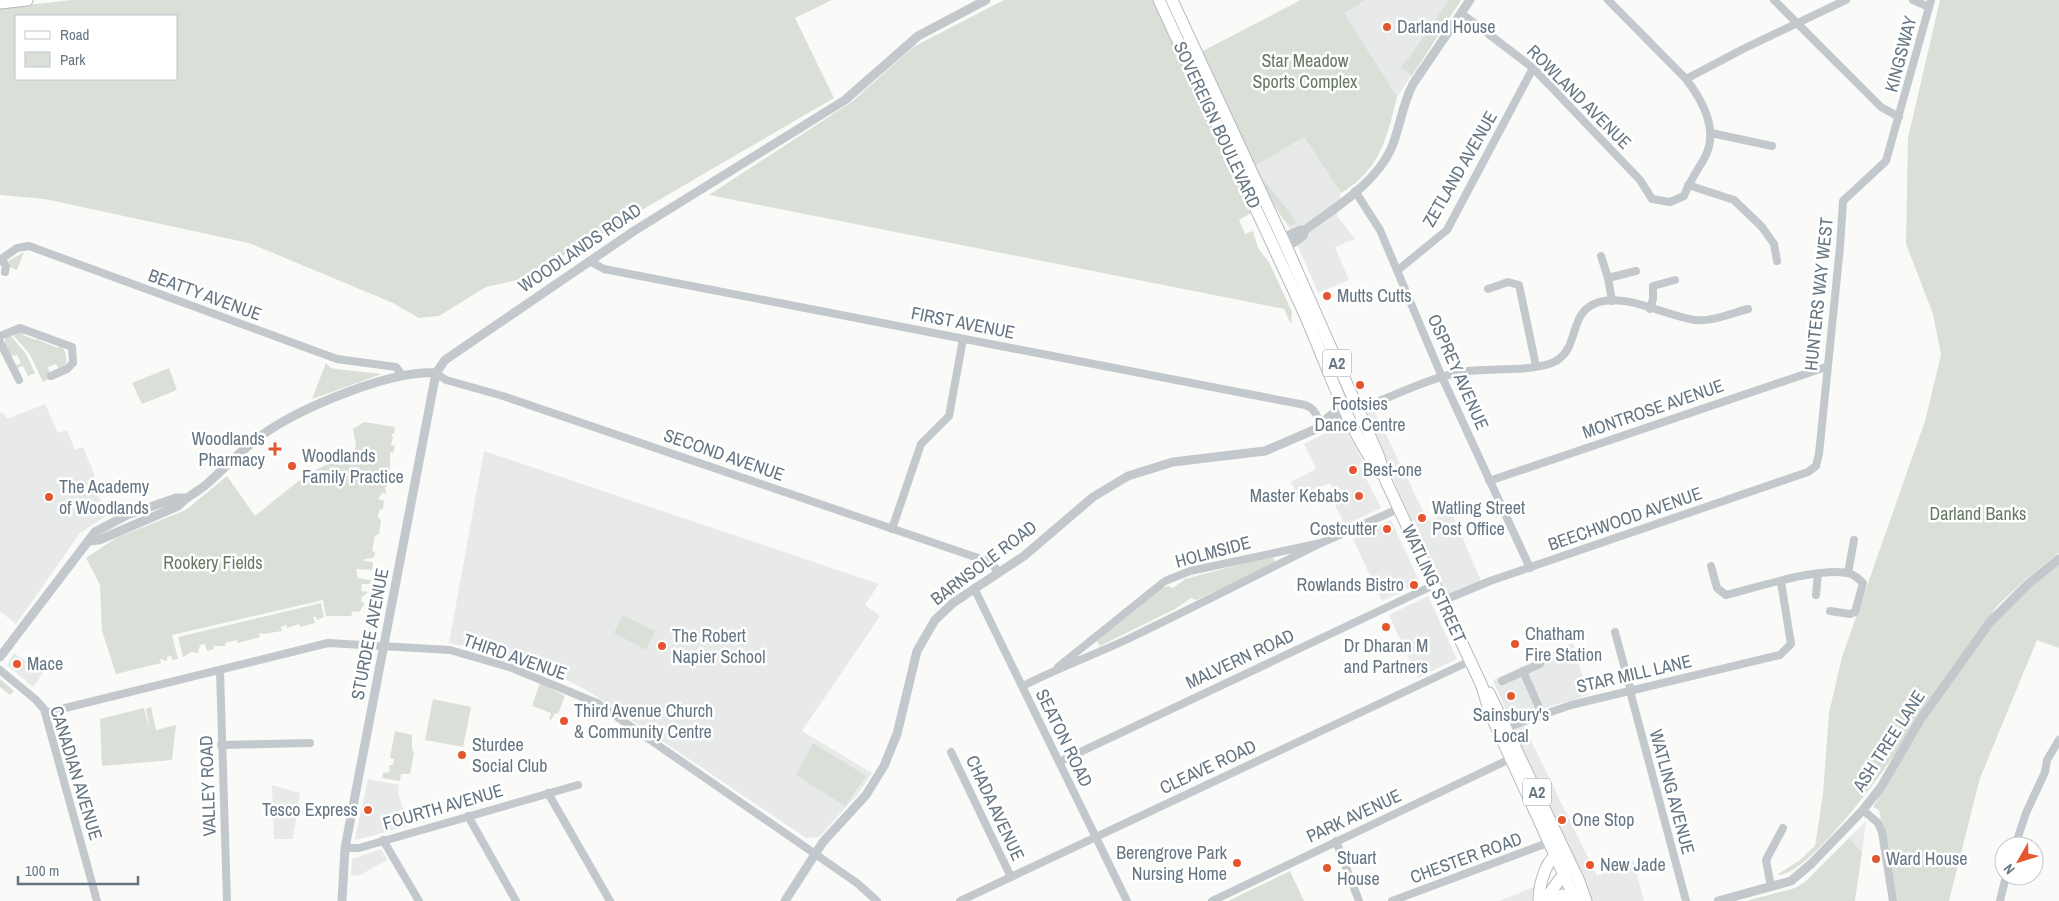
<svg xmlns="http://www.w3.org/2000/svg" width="2059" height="901" viewBox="0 0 2059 901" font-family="'Archivo Narrow',sans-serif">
	<rect width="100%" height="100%" fill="#fafaf8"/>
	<!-- built -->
	<g fill="#e8e9e9">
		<polygon points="1366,0 1461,0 1397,97 1343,13"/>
		<polygon points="1304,137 1341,193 1337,216 1355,239 1335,247 1349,280 1318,293 1295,239 1255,166"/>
		<polygon points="45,404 58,433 67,430 75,450 83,447 95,476 88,480 109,514 80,533 16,624 0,611 0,413 3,412 7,419"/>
		<polygon points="1373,408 1428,521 1451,511 1481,581 1447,597 1363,414"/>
		<polygon points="1346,429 1363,462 1359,465 1381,508 1345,525 1335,505 1331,483 1298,495 1291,482 1316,469 1304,444 1331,430 1340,431"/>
		<polygon points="484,451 879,584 865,605 880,616 802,731 872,773 857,795 819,837 806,838 585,689 530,663 478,649 449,643"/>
		<polygon points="1391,520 1420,583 1382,601 1353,539"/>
		<polygon points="1428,596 1457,659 1418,678 1389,615"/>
		<polygon points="1573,643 1588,695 1519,716 1597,876 1633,860 1644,901 1592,901 1587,881 1573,870 1569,862 1493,680"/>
		<polygon points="14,653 43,673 33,687 7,665"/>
		<polygon points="368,779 399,785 398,792 408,826 356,840 355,838"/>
		<polygon points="272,785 300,793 293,839 274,839"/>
		<polygon points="1866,821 1862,852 1849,838"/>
		<polygon points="381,849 387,860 358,876 351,875 352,859"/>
		<polygon points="1534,887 1532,901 1499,901"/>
	</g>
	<!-- green -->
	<g fill="#dadfd7" fill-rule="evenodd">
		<path d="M 72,0 L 832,0 L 795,18 L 834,98 L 525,278 L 486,287 L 439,316 L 419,318 L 393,303 L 249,243 L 45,199 L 0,195 L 0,8 ZM 16,16 L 176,16 L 176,79 L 16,79 Z"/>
		<polygon points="1004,0 1153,0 1251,213 1239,220 1245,234 1253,231 1258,248 1269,262 1292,312 1291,324 1284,309 709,195 853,101 913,47"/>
		<path d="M 1301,0 L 1366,0 L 1344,13 L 1397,97 C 1387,138 1380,170 1341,193 L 1304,137 L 1255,166 L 1201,52 Z"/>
		<polygon points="1449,0 1461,0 1412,76 1400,67 1409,58"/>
		<path d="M 1940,0 L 2059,0 L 2059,553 L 2026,579 L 1997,606 L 1963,656 L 1990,622 L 2059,563 L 2059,648 L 2037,640 L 1980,778 L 1949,901 L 1897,901 L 1879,810 L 1873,807 L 1962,658 C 1936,695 1818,878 1777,875 L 1800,860 L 1815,846 L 1823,794 L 1829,713 L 1842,657 L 1925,421 L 1941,355 L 1933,314 L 1906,244 L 1908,138 Z"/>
		<path d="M 1262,177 L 1292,216 L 1296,222 L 1291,226 C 1281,222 1265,188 1262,177 Z"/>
		<polygon points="24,252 17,270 10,267 8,261"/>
		<path d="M 17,331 L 24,332 L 23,335 L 36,340 L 38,337 L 38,340 L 58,348 L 59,345 C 66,349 68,358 65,366 L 59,369 L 56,364 L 48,367 L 51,378 L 43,382 L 29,353 L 12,334 Z"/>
		<polygon points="10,335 26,354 35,373 28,376 23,366 17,368 16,365 21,363 17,355 11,356 5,345 5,339"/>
		<polygon points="326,363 331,368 336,369 382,374 312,399"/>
		<polygon points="169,368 177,390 142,404 132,383"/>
		<polygon points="364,422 395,427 394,433 391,435 393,437 391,445 395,446 393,453 390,452 390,470 388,470 384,480 388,481 387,487 385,487 386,494 382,493 378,499 384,501 383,509 379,510 378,517 381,520 379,534 375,536 372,551 375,552 374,558 365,559 364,561 373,562 372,570 356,569 358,578 371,580 370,584 362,584 361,591 368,592 362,597 361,602 365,603 359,612 353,611 351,616 326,616 323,600 172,635 178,659 172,660 171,656 167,657 167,661 160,659 161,663 116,674 102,631 100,585 86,558 116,538 186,510 227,476 255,516 306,475 304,470 309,467 312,472 346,455 354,455 356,445 353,429"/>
		<polygon points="1272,556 1276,564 1196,600 1191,598 1175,609 1100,646 1096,640 1161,588 1169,586 1173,588 1185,579"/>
		<polygon points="321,603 324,617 317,620 316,617 313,617 315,623 300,627 299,624 287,628 286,625 281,627 282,631 263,634 259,633 260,637 238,643 237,640 225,643 226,646 214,646 214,649 207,651 205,644 200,645 198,653 191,652 183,657 178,637"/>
		<polygon points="623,615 655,631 646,650 614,633"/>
		<polygon points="0,679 14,691 10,695 0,687"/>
		<polygon points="540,683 565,696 558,714 555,713 551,720 549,719 551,713 532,706"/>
		<polygon points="433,699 471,707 463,747 425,740"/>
		<polygon points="151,707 156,730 176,725 172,760 102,766 100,719 144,708 150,731 146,709"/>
		<polygon points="395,731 412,735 412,748 414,753 410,774 401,774 400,781 382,778 383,773 390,772 389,765 393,765 394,759 390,758"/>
		<polygon points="813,743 866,776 845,806 796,775"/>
		<polygon points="1849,838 1862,852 1855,901 1746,901 1795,888 1806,881"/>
		<polygon points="1290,871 1304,901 1228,901"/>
	</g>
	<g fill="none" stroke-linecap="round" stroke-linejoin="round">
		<!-- primary casing -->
		<g stroke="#b5babe" stroke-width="13">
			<g id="primary">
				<path d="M 1159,0 C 1206,102 1254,204 1301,306 C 1326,361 1345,424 1380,473"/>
				<polyline points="1172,0 1286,246 1379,457 1386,481 1482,686 1490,713 1576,901"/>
				<polyline points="0,3 27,0"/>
				<polyline points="1489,693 1579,881 1586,901"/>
				<path d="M 1539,901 C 1539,887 1544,864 1556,855"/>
				<path d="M 1541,901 C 1553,895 1556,878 1569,872"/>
				<polyline points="1548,901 1562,895 1574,898"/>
			</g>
		</g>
		<!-- minor -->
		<g stroke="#c3c8cc" stroke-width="8">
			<polyline points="1774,0 1881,107 1899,117"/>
			<polyline points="1913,0 1929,7"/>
			<path d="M 1461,13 L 1533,68 L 1640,180 L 1652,199 L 1670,202 L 1684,196 C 1689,182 1697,171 1704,159 C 1720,131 1703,101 1686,79 L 1608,0"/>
			<polyline points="1686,79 1745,48 1846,0"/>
			<polyline points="1711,133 1772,146"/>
			<polyline points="1688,185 1734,200 1762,227 1774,244 1777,261"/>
			<polyline points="1355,191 1380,230 1442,377 1530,568"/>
			<polyline points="1601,256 1608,278"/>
			<polyline points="1,259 6,266 5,272"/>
			<polyline points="0,260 17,248 29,246 337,359 396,367 402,375"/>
			<path d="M 589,261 L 604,269 L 1305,405 C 1316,409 1318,417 1320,427"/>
			<polyline points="1398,270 1447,230 1533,68"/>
			<polyline points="1488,289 1508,282 1519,285 1536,366"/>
			<polyline points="1612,301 1608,278 1636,271"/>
			<polyline points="1650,309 1653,299 1653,286 1675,280"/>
			<polyline points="0,336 20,328 72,347 73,363 67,369 51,376"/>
			<polyline points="0,342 19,380"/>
			<polyline points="436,373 446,380 503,396 987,561 1000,572"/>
			<path d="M 1358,410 C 1391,397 1426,379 1461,372 C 1487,367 1534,373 1556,361 C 1581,346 1567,312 1599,302 C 1630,294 1665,316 1695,320 C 1712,322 1732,313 1748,309"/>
			<polyline points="1489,481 1826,367"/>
			<polyline points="892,529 921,444 949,416 963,339"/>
			<polyline points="1321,543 1398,509"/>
			<path d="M 1711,566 L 1717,588 L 1726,595 C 1755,588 1824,565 1851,574 C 1856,576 1859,579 1863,583 L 1855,612 L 1850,614 L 1830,611"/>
			<polyline points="1848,573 1854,540"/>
			<polyline points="974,588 1127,901"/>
			<polyline points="1816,595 1818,573"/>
			<polyline points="1442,601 1490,581 1808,472 1816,466 1819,454 1840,247 1843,201 1886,161 1931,0"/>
			<polyline points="1615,632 1631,691"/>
			<polyline points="0,670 35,699 44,709 97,901"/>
			<polyline points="220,671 227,901"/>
			<polyline points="1523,671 1542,714"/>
			<polyline points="1502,681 1540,664"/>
			<path d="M 1023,686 C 1058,668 1094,655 1130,638 C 1194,607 1257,575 1321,543 L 1190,571 L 1165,581 L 1058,667"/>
			<polyline points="1630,691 1686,901"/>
			<polyline points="45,713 328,643 450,650 512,668 597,703 857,883 877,901"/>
			<polyline points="1502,729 1571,705 1780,655 1791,644 1781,582"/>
			<polyline points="221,745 310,743"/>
			<polyline points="951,752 1011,877"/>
			<polyline points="1059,762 1434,585"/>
			<polyline points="548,793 610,901"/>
			<polyline points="1863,810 1878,823 1882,832 1893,901"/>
			<polyline points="468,816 516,901"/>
			<polyline points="383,840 419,901"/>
			<polyline points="1336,841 1359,901"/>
			<polyline points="2015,846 2026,813 2045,772 2047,760 2059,740"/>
			<polyline points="345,848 359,848 578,785"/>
			<polyline points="1771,887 1766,860 1783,828"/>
			<polyline points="960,901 1470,661"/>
			<polyline points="1212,901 1510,759"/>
			<polyline points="1392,901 1550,842"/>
			<polyline points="2000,901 2006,876"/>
		</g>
		<!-- tertiary -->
		<g stroke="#c3c8cc" stroke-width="9">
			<polyline points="1278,240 1300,230 1305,230"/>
			<path d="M 1282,248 L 1293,243 L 1303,236 L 1305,230 C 1335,208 1375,184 1391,149 C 1400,128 1402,105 1413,84 L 1470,0"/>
			<polyline points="1322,423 1336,411 1342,401"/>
			<path d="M 89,541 L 99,540 L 178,506 C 187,496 198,492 208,483 C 226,467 243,448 262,435 C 300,408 390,370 436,373"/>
			<polyline points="0,657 95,532 127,515 176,498 185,498"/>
			<polyline points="342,901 345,848 436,373 445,360 634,231 845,100 918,36 986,0"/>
			<polyline points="785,901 823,842 866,795 884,766 897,734 917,651 935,620 953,603 1024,556 1093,497 1128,476 1173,462 1265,451 1353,413"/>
			<polyline points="1718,901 1791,881 1812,863 1863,810 1881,787 1920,720 1990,622 2028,584 2059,559"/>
		</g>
		<!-- primary -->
		<use href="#primary" stroke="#fff" stroke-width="11"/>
	</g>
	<!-- markers -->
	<g fill="#e4572e" stroke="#fff" stroke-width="2">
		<circle cx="1387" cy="27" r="5"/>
		<circle cx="1327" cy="296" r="5"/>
		<circle cx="1360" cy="385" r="5"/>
		<path d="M272.5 441.5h5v5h5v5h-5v5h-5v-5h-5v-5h5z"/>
		<circle cx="292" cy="466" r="5"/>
		<circle cx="1353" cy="470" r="5"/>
		<circle cx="1359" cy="496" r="5"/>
		<circle cx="49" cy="497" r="5"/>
		<circle cx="1422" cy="518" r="5"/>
		<circle cx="1387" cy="529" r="5"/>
		<circle cx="1414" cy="585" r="5"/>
		<circle cx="1386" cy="627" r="5"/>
		<circle cx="1515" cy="644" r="5"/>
		<circle cx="662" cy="646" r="5"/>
		<circle cx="17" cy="664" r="5"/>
		<circle cx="1511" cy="696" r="5"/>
		<circle cx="564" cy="721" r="5"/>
		<circle cx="462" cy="755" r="5"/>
		<circle cx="368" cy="810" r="5"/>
		<circle cx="1562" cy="820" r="5"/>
		<circle cx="1876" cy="859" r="5"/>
		<circle cx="1237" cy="863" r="5"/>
		<circle cx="1590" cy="865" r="5"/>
		<circle cx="1327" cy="868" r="5"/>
	</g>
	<g text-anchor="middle" stroke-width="5" stroke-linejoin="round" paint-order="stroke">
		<!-- shield labels -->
		<g fill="#fff" stroke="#939fa8" stroke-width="1">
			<rect x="1323" y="349.5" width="28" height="27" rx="4"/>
			<rect x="1523" y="778.5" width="28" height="27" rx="4"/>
		</g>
		<g font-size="16" font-weight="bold" fill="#657683">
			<text x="1337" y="369">A2</text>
			<text x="1537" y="798">A2</text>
		</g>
		<!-- poi labels -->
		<g font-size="18" fill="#657683" stroke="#fff" text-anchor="start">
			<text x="1397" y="33">Darland House</text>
			<text x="1337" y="302">Mutts Cutts</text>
			<text x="1360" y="410" text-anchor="middle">Footsies<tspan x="1360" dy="21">Dance Centre</tspan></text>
			<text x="265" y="445" text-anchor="end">Woodlands<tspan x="265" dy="21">Pharmacy</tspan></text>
			<text x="302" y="462">Woodlands<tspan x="302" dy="21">Family Practice</tspan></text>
			<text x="1363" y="476">Best-one</text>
			<text x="59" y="493">The Academy<tspan x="59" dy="21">of Woodlands</tspan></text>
			<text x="1349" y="502" text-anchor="end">Master Kebabs</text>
			<text x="1432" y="514">Watling Street<tspan x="1432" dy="21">Post Office</tspan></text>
			<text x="1377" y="535" text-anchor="end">Costcutter</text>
			<text x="1404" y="591" text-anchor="end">Rowlands Bistro</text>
			<text x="1525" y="640">Chatham<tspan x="1525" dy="21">Fire Station</tspan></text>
			<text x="672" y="642">The Robert<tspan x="672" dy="21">Napier School</tspan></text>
			<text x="1386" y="652" text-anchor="middle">Dr Dharan M<tspan x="1386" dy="21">and Partners</tspan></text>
			<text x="27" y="670">Mace</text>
			<text x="574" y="717">Third Avenue Church<tspan x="574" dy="21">&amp; Community Centre</tspan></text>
			<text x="1511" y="721" text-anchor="middle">Sainsbury's<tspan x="1511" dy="21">Local</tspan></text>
			<text x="472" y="751">Sturdee<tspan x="472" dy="21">Social Club</tspan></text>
			<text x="358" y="816" text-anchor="end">Tesco Express</text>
			<text x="1572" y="826">One Stop</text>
			<text x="1227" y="859" text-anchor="end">Berengrove Park<tspan x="1227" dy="21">Nursing Home</tspan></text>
			<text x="1337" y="864">Stuart<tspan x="1337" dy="21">House</tspan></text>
			<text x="1886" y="865">Ward House</text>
			<text x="1600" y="871">New Jade</text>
		</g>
		<!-- street labels -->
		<g font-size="18" fill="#657683" stroke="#fff">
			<text transform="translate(1901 54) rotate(-75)" y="6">KINGSWAY</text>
			<text transform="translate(1579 97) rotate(45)" y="6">ROWLAND AVENUE</text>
			<text transform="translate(1217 125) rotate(65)" y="6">SOVEREIGN BOULEVARD</text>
			<text transform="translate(1460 169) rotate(-60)" y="6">ZETLAND AVENUE</text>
			<text transform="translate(580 248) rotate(-34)" y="6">WOODLANDS ROAD</text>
			<text transform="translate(1819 294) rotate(-84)" y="6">HUNTERS WAY WEST</text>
			<text transform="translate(205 295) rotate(20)" y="6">BEATTY AVENUE</text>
			<text transform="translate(963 323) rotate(11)" y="6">FIRST AVENUE</text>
			<text transform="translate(1458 372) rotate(66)" y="6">OSPREY AVENUE</text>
			<text transform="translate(1653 409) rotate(-19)" y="6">MONTROSE AVENUE</text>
			<text transform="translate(724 455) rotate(19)" y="6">SECOND AVENUE</text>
			<text transform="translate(1625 519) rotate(-19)" y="6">BEECHWOOD AVENUE</text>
			<text transform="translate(1213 552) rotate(-15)" y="6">HOLMSIDE</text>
			<text transform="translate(984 563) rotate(-37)" y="6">BARNSOLE ROAD</text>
			<text transform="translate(1434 584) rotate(65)" y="6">WATLING STREET</text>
			<text transform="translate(370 634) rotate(-79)" y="6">STURDEE AVENUE</text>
			<text transform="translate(515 657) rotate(19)" y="6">THIRD AVENUE</text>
			<text transform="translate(1240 659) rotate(-25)" y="6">MALVERN ROAD</text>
			<text transform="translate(1634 674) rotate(-13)" y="6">STAR MILL LANE</text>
			<text transform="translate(1064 738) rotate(64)" y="6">SEATON ROAD</text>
			<text transform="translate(1889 741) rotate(-57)" y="6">ASH TREE LANE</text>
			<text transform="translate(1208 767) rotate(-25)" y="6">CLEAVE ROAD</text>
			<text transform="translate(76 773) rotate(73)" y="6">CANADIAN AVENUE</text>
			<text transform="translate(208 786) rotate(-92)" y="6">VALLEY ROAD</text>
			<text transform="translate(1672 792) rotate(75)" y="6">WATLING AVENUE</text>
			<text transform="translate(443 807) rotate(-16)" y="6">FOURTH AVENUE</text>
			<text transform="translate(995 808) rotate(65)" y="6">CHADA AVENUE</text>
			<text transform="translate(1354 816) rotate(-25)" y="6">PARK AVENUE</text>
			<text transform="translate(1466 858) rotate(-20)" y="6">CHESTER ROAD</text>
		</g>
		<!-- park labels -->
		<g font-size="18" fill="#687a64" stroke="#fff">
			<text x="1305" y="67">Star Meadow<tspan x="1305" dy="21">Sports Complex</tspan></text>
			<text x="1978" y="520">Darland Banks</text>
			<text x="213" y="569">Rookery Fields</text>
		</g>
	</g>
	<!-- legend -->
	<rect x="15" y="15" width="162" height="65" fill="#ffffff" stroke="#c1c8cd"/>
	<rect x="25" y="31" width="25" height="8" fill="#ffffff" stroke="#c1c8cd"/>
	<text x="60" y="40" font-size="15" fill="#657683">Road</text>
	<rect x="25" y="52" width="25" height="15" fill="#dadfd7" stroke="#c1c8cd"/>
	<text x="60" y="65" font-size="15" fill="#657683">Park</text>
	<!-- north arrow -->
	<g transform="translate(2019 861) rotate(231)"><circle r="24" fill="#ffffff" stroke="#c1c8cd"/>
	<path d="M0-4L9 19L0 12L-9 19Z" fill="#e4572e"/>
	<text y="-8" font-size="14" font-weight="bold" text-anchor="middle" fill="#657683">N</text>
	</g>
	<!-- scale -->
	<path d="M18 876v8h120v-8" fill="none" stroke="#657683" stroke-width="2.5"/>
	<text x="25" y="876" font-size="15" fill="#657683" stroke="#ffffff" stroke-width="4" paint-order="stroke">100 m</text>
</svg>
